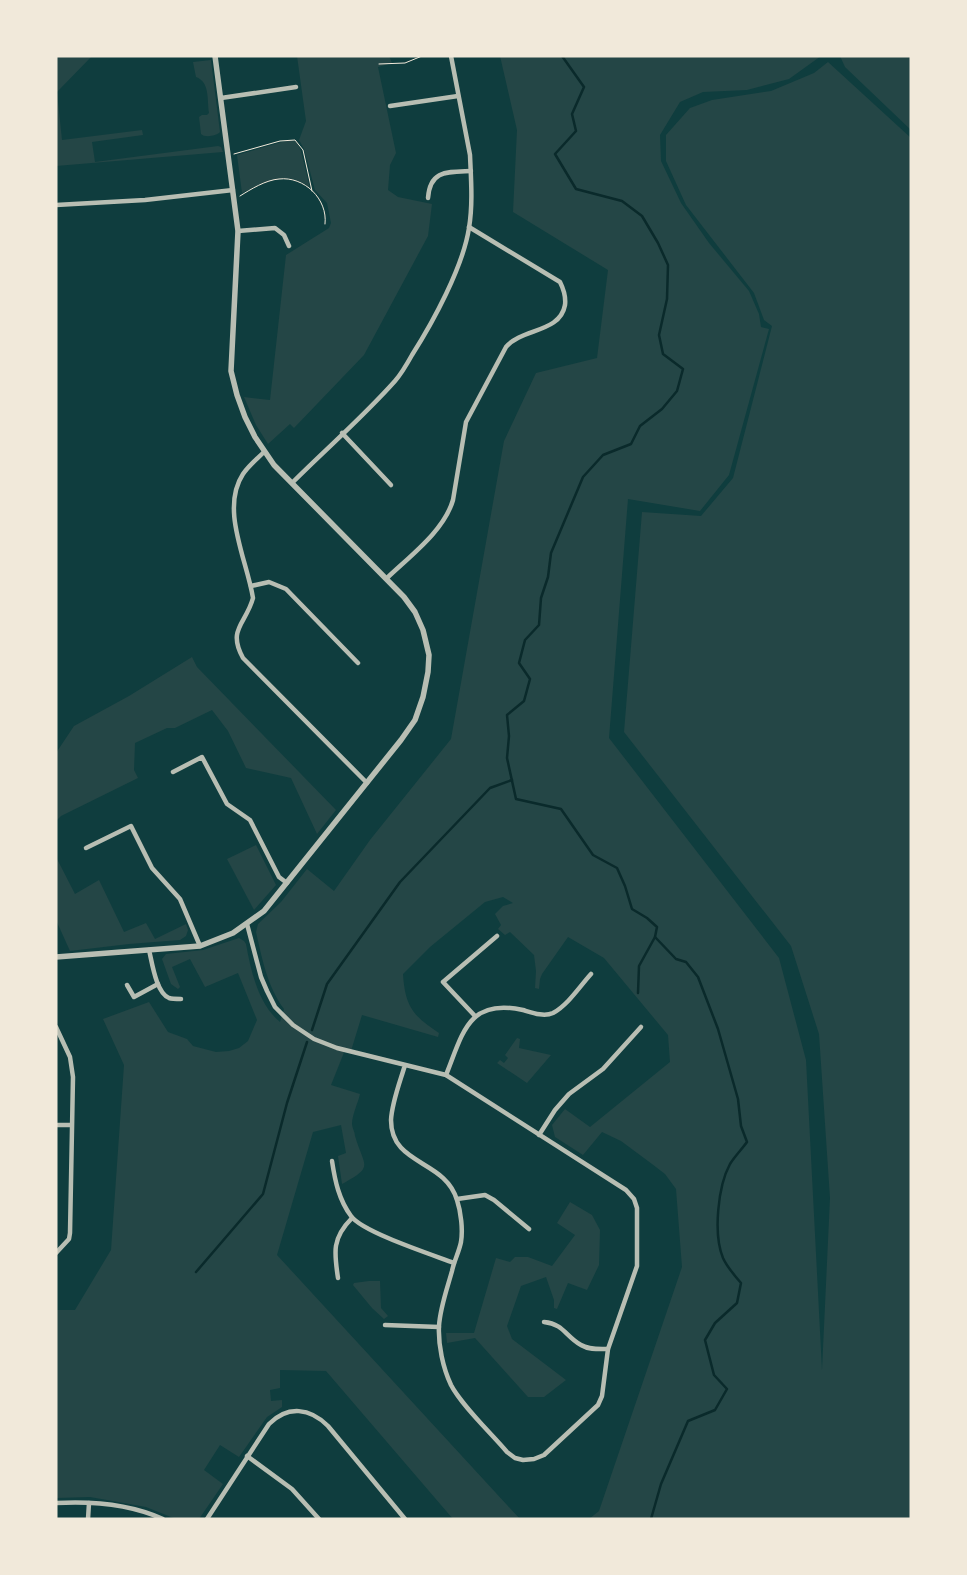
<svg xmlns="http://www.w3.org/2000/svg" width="967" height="1575" viewBox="0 0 967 1575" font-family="'Varela Round',sans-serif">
	<rect width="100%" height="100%" fill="#0f3d3e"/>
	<!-- green -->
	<g fill="#244646">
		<polygon points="56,56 92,56 57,92 62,140 142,130 143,135 92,142 95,162 218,146 221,147 223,152 56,166"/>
		<polygon points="297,56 389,56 392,63 378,67 396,153 390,165 388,190 398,197 432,204 428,236 364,355 294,428 290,424 268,444 256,425 244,397 270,400 286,255 329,228 331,223 327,203 315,190 304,149 299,140 306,121"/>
		<path d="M 500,56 L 821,56 L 789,79 L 747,90 L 703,92 L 680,102 L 660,135 L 661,161 L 681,203 L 709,243 L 749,291 L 759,314 L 761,327 L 769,329 L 729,475 L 700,511 L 628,499 L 609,738 L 779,958 L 806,1060 L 822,1370 L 830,1198 L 819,1034 L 791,946 L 624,732 L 642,512 L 701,516 L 733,478 L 772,326 L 764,320 L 754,293 L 686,205 L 666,161 L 666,135 L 690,108 L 712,100 L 771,91 L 814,73 L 828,62 L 911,138 L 911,1519 L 589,1519 L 599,1511 L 682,1267 L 676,1189 L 665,1174 L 652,1164 L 621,1141 L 602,1132 L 583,1155 L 555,1137 L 552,1125 L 565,1109 L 590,1127 L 670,1062 L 668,1035 L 604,958 L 568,937 L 542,974 L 540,979 L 539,989 L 535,988 L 536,971 L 534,955 L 510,932 L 505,935 L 498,929 L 501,925 L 495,914 L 503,906 L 513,903 L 503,897 L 485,902 L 430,947 L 403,974 C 405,1006 413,1016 439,1033 L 438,1037 L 362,1015 L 351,1051 L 345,1050 L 331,1085 L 360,1094 C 358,1103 352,1115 352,1124 C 352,1128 355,1132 355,1136 C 364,1167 375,1166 342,1184 L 338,1156 L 346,1153 L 341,1125 L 313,1132 L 277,1255 L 520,1519 L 453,1519 L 326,1371 L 280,1370 L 280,1388 L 270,1390 L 271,1401 L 282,1400 L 282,1407 L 267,1417 L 239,1457 L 220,1445 L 204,1470 L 223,1484 L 199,1519 L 176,1519 L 146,1507 L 90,1497 L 56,1498 L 56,1310 L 75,1310 L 111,1250 L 124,1065 L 103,1019 L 149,1002 L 168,1032 L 187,1039 L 193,1046 L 216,1052 L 229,1051 L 239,1048 L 248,1041 L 257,1020 L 238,973 L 205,987 L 190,959 L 172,967 L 180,987 L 178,989 L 171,984 L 162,959 L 166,954 L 203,950 L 239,938 L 244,941 L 246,944 C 251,971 258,1004 280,1022 L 284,1009 C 267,986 262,958 256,932 L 258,924 L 281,902 L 307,869 L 334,891 L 370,840 L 451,739 L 504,441 L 536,373 L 597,358 L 608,270 L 513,212 L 517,130 Z"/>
		<polygon points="840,56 911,56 911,130 845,67"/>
		<path d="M 211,60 L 220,132 C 216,136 205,138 201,134 L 199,117 L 202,115 L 207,115 L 209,113 C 207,99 210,82 196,77 L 193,62 Z"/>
		<path d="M 289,140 L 295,141 L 297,142 L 301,151 L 310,188 C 289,169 264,183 242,193 L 237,155 Z"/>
		<polygon points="192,657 197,667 336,810 317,834 291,778 246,768 228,731 212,710 175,728 167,728 135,743 134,770 138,778 61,816 56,821 56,753 74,726 129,696"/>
		<polygon points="256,845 276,885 254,910 227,859"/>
		<polygon points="56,857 75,894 99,880 124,932 146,923 155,939 186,924 188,930 186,936 180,940 129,944 70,951 56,920"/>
		<polygon points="517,1038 520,1039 519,1048 551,1055 527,1083 497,1063 500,1060 504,1063 508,1058 505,1055"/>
		<polygon points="570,1202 592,1215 600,1230 599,1265 587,1290 568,1283 557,1309 554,1308 554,1300 546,1277 521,1286 507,1326 512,1339 566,1380 544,1397 528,1397 475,1338 447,1343 446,1333 474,1333 496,1258 510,1262 515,1257 528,1257 552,1266 575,1235 557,1223"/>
		<polygon points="369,1281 380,1281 381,1308 388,1316 384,1319 372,1308 353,1285 354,1283"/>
	</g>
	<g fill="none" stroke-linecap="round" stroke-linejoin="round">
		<!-- stream -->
		<g stroke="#0a2a2b" stroke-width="2.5">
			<path d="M 562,56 L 584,87 L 572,114 L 576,131 L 555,154 L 576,189 L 622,201 L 642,216 L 658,243 L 668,265 L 667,299 L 659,335 L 663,354 L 683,369 L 677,391 L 662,409 L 640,426 L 631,444 L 603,455 L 583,477 L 551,553 L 548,577 L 541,598 L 539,625 L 525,640 L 519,663 L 530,679 L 524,701 L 507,715 L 509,736 L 507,758 L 516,799 L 561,809 L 593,855 L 617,868 L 625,886 L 632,909 L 647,918 L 657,927 L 655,937 L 676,959 L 686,962 L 698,977 L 718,1029 L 738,1099 L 741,1126 L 747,1142 C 742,1149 735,1156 730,1164 C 718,1186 713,1234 723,1258 C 727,1267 734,1275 741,1283 L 737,1303 L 715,1323 L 705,1340 L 714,1375 L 727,1389 L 715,1410 L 688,1421 L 661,1484 L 651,1519"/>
			<polyline points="638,993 639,966 655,937"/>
			<polyline points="312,1030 327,984 400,882 490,788 512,780"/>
			<polyline points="196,1272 263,1194 287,1103 307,1042"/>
		</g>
		<!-- path -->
		<g stroke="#f1e9da" stroke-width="1">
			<polyline points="379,64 405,63 422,56"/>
			<polyline points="234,154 280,141 295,140 303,150 312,191"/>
			<path d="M 240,196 C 251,189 266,180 279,179 C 304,176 328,199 325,224"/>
		</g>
		<!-- minor -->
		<g stroke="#b8beb3" stroke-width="4.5">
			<polyline points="221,98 296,87"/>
			<polyline points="390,106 458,96"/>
			<path d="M 428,198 C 430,170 447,172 471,171"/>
			<polyline points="56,205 145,200 233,190"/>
			<polyline points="238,231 275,228 284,235 289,246"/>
			<polyline points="342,433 391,485"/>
			<path d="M 264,452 C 257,459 249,465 243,474 C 220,509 247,560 253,598 C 246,624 227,629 243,658 L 367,783"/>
			<path d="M 292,483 C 326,449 363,417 395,381 C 402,373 407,364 412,355 C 433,322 463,267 469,228 C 473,204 471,179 470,155 L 451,56"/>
			<path d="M 387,578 C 410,556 444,531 453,500 L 466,422 L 506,347 C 522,328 560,333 565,305 C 566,297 564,290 560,282 L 469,227"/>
			<polyline points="251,586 269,582 286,589 358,663"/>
			<polyline points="173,772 202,757 227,804 250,820 279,877 287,883"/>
			<polyline points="86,848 131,826 152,868 180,899 200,946"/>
			<path d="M 247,924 L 261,977 L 267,991 L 275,1007 L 293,1025 L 314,1039 L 337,1048 L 446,1075 L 626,1190 L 634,1199 L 637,1208 L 637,1266 L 608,1349 L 602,1396 L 598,1405 L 544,1455 L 534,1459 L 523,1460 L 515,1458 L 507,1452 C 491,1433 462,1406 451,1385 C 443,1368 438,1345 439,1326 C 440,1308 447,1289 452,1271 C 454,1261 459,1252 461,1242 C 463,1230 461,1212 457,1200 C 445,1159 391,1166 391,1120 C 392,1102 400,1082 405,1065"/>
			<path d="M 149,950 C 152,962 156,993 169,998 C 172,999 178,999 181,999"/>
			<polyline points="127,985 134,997 158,984"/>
			<polyline points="475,1016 443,982 497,936"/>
			<polyline points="56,1027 70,1057 73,1077 70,1233 69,1239 56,1253"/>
			<path d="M 446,1075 C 463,1033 468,998 523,1010 C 533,1013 544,1017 553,1013 C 568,1005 580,986 591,974"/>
			<polyline points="56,1125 71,1125"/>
			<polyline points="539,1135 555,1110 569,1094 603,1069 641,1027"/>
			<path d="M 332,1161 C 335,1181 339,1200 351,1216 C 362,1232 433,1255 454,1263"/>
			<polyline points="457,1199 485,1195 494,1200 529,1229"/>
			<path d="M 338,1278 C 334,1252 332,1238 352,1218"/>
			<path d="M 544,1322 C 564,1324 565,1336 581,1345 C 589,1350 599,1349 608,1349"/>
			<polyline points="385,1325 439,1327"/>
			<polyline points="247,1456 292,1489 319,1519"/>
			<path d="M 56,1503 C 92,1501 130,1504 163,1519"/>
			<polyline points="88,1519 89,1503"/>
			<path d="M 207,1519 L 269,1424 C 288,1405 310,1408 328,1426 L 405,1519"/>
		</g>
		<!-- tertiary -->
		<polyline stroke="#b8beb3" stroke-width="5.5" points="56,957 200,946 233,933 264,911 401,740 415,720 423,697 428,672 429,655 423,630 415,612 404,597 274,465 255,437 245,417 237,395 231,371 238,231 215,56"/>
	</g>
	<!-- border -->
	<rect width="967" height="1575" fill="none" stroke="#f1e9da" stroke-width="115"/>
</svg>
